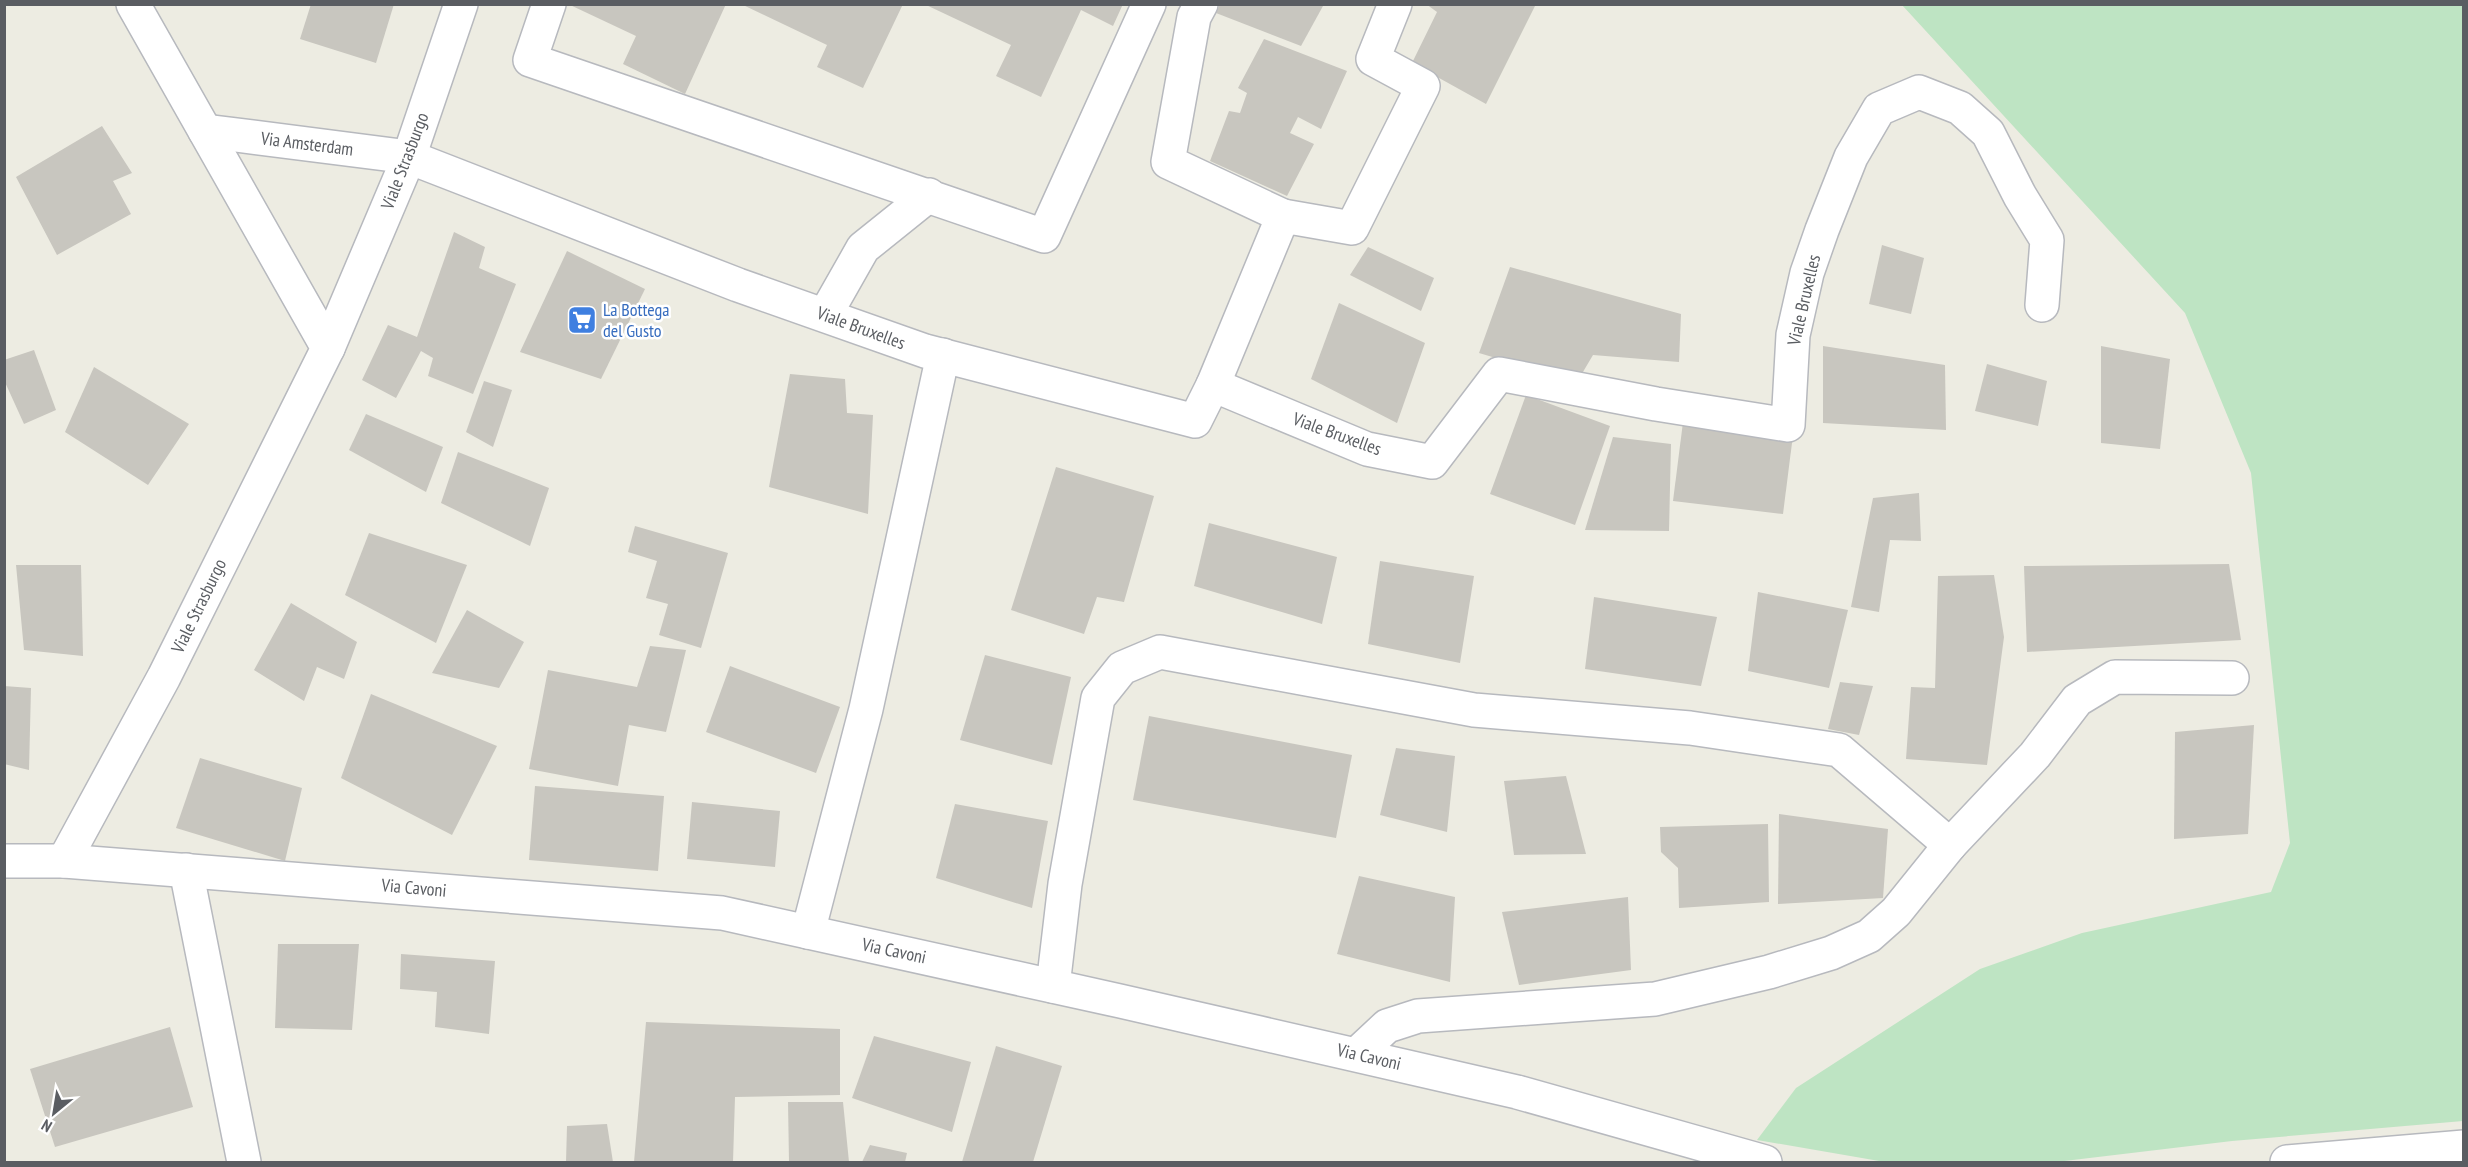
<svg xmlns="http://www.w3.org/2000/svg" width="2468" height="1167" viewBox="0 0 2468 1167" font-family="'PT Sans Narrow',sans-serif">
	<rect width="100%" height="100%" fill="#edece2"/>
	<!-- green -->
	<polygon fill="#bee4c3" points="1902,5 2463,5 2463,1121 2232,1141 2056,1162 1885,1162 1757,1140 1796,1088 1980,969 2082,933 2271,892 2290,843 2251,473 2185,313"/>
	<!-- building -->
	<g fill="#c8c6bf">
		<polygon points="311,4 394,4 376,63 300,39"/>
		<polygon points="568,4 726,4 685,94 623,64 636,36"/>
		<polygon points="741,4 903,4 863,88 817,67 827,45"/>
		<polygon points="924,4 1123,4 1113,26 1081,10 1041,97 996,76 1011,45"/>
		<polygon points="1220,4 1321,4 1323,6 1301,46 1216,13"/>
		<polygon points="1426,4 1536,4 1486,104 1412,63 1437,12"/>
		<polygon points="1264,39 1347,71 1321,129 1298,117 1290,133 1314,144 1287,196 1210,161 1229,111 1240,113 1247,93 1238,88"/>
		<polygon points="102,126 132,173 113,181 131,214 57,255 16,177"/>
		<polygon points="454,232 485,247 479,268 516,284 473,394 428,376 433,358 421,351 396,398 362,380 388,325 417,337"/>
		<polygon points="1882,245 1924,258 1911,314 1869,304"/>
		<polygon points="1368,247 1434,278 1421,311 1350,275"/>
		<polygon points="567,251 645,289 601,379 520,352"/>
		<polygon points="1510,267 1681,314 1679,362 1593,355 1577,382 1479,353"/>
		<polygon points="1339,303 1425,343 1397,423 1311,379"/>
		<polygon points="1823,346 1945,365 1946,430 1823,423"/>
		<polygon points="2101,346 2170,359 2160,449 2101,443"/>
		<polygon points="34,350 56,410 24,424 4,380 4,360"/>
		<polygon points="1987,364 2047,381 2038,426 1975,411"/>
		<polygon points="94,367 189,424 148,485 65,432"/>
		<polygon points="790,374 845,379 847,413 873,415 868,514 769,487"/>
		<polygon points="484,381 512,390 493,447 466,432"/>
		<polygon points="1526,395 1610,426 1575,525 1490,494"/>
		<polygon points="366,414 443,447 426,492 349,450"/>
		<polygon points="1683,422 1793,435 1783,514 1673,501"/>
		<polygon points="1613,437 1671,444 1669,531 1585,530"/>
		<polygon points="458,452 549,488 530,546 441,503"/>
		<polygon points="1056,467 1154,496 1124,602 1097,597 1084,634 1011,610"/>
		<polygon points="1919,493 1921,541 1890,540 1879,612 1851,607 1873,498"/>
		<polygon points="1209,523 1337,557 1322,624 1194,586"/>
		<polygon points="635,526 728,553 701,648 659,635 668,604 646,598 657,561 628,552"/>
		<polygon points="369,533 467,565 436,643 345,595"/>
		<polygon points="1380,561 1474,576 1460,663 1368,644"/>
		<polygon points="2229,564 2241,640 2027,652 2024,566"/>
		<polygon points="16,565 81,565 83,656 24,650"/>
		<polygon points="1994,575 2004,637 1987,765 1906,759 1911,687 1935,688 1938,576"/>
		<polygon points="1758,592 1848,610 1829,688 1748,671"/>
		<polygon points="1594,597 1717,617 1701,686 1585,669"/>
		<polygon points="291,603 357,642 344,679 317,667 304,701 254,670"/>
		<polygon points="467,610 524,642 499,688 432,673"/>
		<polygon points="650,646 686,650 666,732 629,725 618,786 529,769 548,670 637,687"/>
		<polygon points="985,655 1071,677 1052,765 960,740"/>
		<polygon points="730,666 840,707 816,773 706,732"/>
		<polygon points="1840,682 1873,686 1859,735 1828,729"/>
		<polygon points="4,686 31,688 29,770 4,764"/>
		<polygon points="371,694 497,746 452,835 341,778"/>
		<polygon points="1149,716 1352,755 1336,838 1133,800"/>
		<polygon points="2254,725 2248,834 2174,839 2175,732"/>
		<polygon points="1396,748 1455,756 1447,832 1380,815"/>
		<polygon points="200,758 302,788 285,861 176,828"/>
		<polygon points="1566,776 1586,854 1514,855 1504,781"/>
		<polygon points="535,786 664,796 658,871 529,860"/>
		<polygon points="692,802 780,811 775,867 687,859"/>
		<polygon points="955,804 1048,821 1032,908 936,878"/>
		<polygon points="1779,814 1888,829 1883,898 1778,904"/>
		<polygon points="1768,824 1769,902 1679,908 1678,868 1661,852 1660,827"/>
		<polygon points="1359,876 1455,897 1450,982 1337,954"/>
		<polygon points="1628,897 1631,970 1519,985 1502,912"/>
		<polygon points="278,944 359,944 352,1030 275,1028"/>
		<polygon points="401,954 495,961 489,1034 435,1027 437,992 400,989"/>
		<polygon points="646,1022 840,1029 840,1095 735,1097 733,1162 634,1162"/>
		<polygon points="170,1027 193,1107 55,1147 30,1069"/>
		<polygon points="874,1036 971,1062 952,1132 852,1098"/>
		<polygon points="996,1046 1062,1066 1033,1162 962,1162"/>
		<polygon points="788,1102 843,1102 849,1162 789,1162"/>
		<polygon points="607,1124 613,1162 566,1162 567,1126"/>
		<polygon points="870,1145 907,1153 905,1162 862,1162"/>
	</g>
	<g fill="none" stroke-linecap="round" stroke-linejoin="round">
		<!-- minor casing -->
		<g stroke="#b7b9be" stroke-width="36">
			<g id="minor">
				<polyline points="549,4 530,60 1044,236 1149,4"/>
				<polyline points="1201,4 1194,17 1168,162 1283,216"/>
				<polyline points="205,131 409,157 738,285 925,351 1195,421 1213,385 1367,449 1432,462 1499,374 1656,404 1788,425 1793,335 1807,273 1822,230 1851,157 1879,109 1919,92 1960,108 1988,133 2020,196 2047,240 2042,305"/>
				<polyline points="825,315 863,248 929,195"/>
				<polyline points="328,348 409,157 461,4"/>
				<polyline points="1213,385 1283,216 1352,228 1423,86 1373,59 1395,4"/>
				<polyline points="4,861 64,861 722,913 1120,1001 1517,1092 1765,1162"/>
				<polyline points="64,861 164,677 328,348 133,4"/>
				<polyline points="186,870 244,1162"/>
				<polyline points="808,932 866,709 943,355"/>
				<polyline points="1053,986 1065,884 1098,698 1122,668 1160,652 1474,710 1690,728 1839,750 1950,845"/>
				<polyline points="1357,1054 1387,1026 1418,1016 1655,999 1769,972 1831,953 1869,936 1896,912 1950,845 2035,755 2077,700 2115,677 2232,678"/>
				<polyline points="2287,1162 2464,1147"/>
			</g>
		</g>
		<!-- minor -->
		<use href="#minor" stroke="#fff" stroke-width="33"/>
	</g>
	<!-- icons -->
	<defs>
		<g id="supermarket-square" transform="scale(1.5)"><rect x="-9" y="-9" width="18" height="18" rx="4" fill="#3f7fe0" stroke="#fff"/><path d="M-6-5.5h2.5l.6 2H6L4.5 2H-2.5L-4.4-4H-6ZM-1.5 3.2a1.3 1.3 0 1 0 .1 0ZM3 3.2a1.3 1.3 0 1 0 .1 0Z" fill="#fff"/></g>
	</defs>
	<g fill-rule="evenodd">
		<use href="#supermarket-square" x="582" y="320"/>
	</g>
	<g text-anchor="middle" stroke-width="5" stroke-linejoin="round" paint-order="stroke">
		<!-- street labels -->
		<g font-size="18" fill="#5a5d62" stroke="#fff">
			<text transform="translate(307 144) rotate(7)" y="6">Via Amsterdam</text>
			<text transform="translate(405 161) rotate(-69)" y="6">Viale Strasburgo</text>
			<text transform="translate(1804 300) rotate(-77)" y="6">Viale Bruxelles</text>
			<text transform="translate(861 328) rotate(20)" y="6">Viale Bruxelles</text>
			<text transform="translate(1337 434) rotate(20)" y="6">Viale Bruxelles</text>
			<text transform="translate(199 606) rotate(-64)" y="6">Viale Strasburgo</text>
			<text transform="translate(414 888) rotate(5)" y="6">Via Cavoni</text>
			<text transform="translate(894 951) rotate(12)" y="6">Via Cavoni</text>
			<text transform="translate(1369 1057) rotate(13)" y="6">Via Cavoni</text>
		</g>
		<!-- shop labels -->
		<g font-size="18" fill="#366cbe" stroke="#fff" text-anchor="start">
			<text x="603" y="316">La Bottega<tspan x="603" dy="21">del Gusto</tspan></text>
		</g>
	</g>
	<!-- border -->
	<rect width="2468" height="1167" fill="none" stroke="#5a5d62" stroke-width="12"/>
	<!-- north arrow -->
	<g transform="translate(54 1113) rotate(210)" stroke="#ffffff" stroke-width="4.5" paint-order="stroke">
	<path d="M0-4.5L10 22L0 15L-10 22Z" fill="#5a5d62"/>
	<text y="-9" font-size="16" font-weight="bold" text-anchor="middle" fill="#5a5d62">N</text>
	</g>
</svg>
